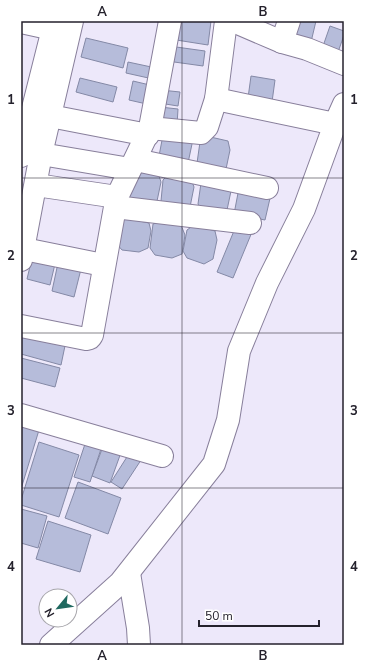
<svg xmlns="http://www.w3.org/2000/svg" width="365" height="666" viewBox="0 0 365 666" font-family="'Nunito Sans',sans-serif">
	<rect width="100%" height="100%" fill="#ede8fa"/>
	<!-- building -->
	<g fill="#b6bcda" stroke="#8489a6">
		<polygon points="173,21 211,21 208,45 170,39"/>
		<polygon points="297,21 316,21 311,42 293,37"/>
		<polygon points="330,26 344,31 344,35 337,55 322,49"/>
		<polygon points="86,38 128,48 123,68 81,57"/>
		<polygon points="169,46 205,51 203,66 167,61"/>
		<polygon points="128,62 156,68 153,79 126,73"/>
		<polygon points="251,76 275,80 272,102 248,98"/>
		<polygon points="80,78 117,87 113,102 76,92"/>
		<polygon points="133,81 154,86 151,105 129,100"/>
		<polygon points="161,90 180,92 178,106 159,103"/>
		<polygon points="160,107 178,109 177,125 159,124"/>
		<polygon points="163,135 189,137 192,144 188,163 159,156"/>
		<polygon points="206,136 228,141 230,150 226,169 197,163 200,142"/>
		<polygon points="137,168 158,173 161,182 157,201 131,202 128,195"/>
		<polygon points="170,173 191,179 194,187 190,207 164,207 161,201 163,180"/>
		<polygon points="201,183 231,191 227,210 202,211 198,204"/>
		<polygon points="239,188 271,194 265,220 234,214"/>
		<polygon points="125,218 149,223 151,231 148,248 139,252 122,250 116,243 119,223"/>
		<polygon points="163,221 181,225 185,235 182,254 172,258 155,255 150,248 153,224"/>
		<polygon points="194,225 215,231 217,240 213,259 204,264 187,258 183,251 187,230"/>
		<polygon points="236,226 252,232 233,278 217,272"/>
		<polygon points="32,258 55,264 50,285 27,279"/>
		<polygon points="58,263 81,269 74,297 52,291"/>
		<polygon points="21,330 66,341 61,365 21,354"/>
		<polygon points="21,358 60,368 55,387 21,378"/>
		<polygon points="21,425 39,430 21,489"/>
		<polygon points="105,441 123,447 110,483 92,476"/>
		<polygon points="39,442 79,455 59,517 21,505 21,500"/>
		<polygon points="85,444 101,449 90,482 74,477"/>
		<polygon points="132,449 143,457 122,489 111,482"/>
		<polygon points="78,482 121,498 108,534 65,518"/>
		<polygon points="21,509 47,516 38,548 21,543"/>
		<polygon points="48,521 91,535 80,572 36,559"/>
	</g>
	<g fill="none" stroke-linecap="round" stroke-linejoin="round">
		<!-- minor casing -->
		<g stroke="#887f9b" stroke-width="24">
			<g id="minor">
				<polyline points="233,21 282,42 289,21"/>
				<polyline points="21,22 53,29"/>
				<polyline points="282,42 307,49 344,64"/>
				<polyline points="216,99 335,124"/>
				<polyline points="50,116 148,135"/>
				<polyline points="150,128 201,133 207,127 216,99 226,21"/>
				<polyline points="26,154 41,154 130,169"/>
				<polyline points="21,156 55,21"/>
				<polyline points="136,160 267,188"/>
				<polyline points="36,185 117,197"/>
				<polyline points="115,207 250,223"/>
				<polyline points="24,249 103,265"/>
				<polyline points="21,260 41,154 72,21"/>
				<polyline points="21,326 86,339 90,338 92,335 115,207 117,197 150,128 170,21"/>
				<polyline points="21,415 162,456"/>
				<polyline points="129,573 138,628 139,645"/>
				<polyline points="51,645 120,583 214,464 228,420 239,351 267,283 304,209 335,124 344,104"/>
			</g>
		</g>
		<!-- minor -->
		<use href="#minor" stroke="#fff" stroke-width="22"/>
	</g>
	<!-- grid -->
	<path fill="none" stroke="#24212c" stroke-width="1" stroke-opacity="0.55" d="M 182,21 L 182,645M 21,178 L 344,178M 21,333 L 344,333M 21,488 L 344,488"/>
	<!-- border -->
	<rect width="365" height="666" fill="none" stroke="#ffffff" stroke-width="44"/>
	<!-- north arrow -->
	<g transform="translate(58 608) rotate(241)"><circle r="19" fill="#ffffff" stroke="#a7a6ab"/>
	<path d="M0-3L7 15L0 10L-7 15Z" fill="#206960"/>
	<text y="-6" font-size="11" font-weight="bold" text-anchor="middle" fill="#24212c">N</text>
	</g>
	<!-- scale -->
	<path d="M199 620v6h120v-6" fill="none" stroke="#24212c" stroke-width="2"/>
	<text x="205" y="620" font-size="12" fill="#24212c" stroke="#ffffff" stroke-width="3" paint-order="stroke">50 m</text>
	<rect x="22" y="22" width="321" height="622" fill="none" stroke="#24212c" stroke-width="1.5"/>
	<g font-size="13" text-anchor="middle" font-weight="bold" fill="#24212c">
		<text x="102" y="16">A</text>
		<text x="263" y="16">B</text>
		<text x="11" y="104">1</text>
		<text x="354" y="104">1</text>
		<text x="11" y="260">2</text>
		<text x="354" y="260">2</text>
		<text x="11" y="415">3</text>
		<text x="354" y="415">3</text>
		<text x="11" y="571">4</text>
		<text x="354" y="571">4</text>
		<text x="102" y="660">A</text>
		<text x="263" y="660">B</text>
	</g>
</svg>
